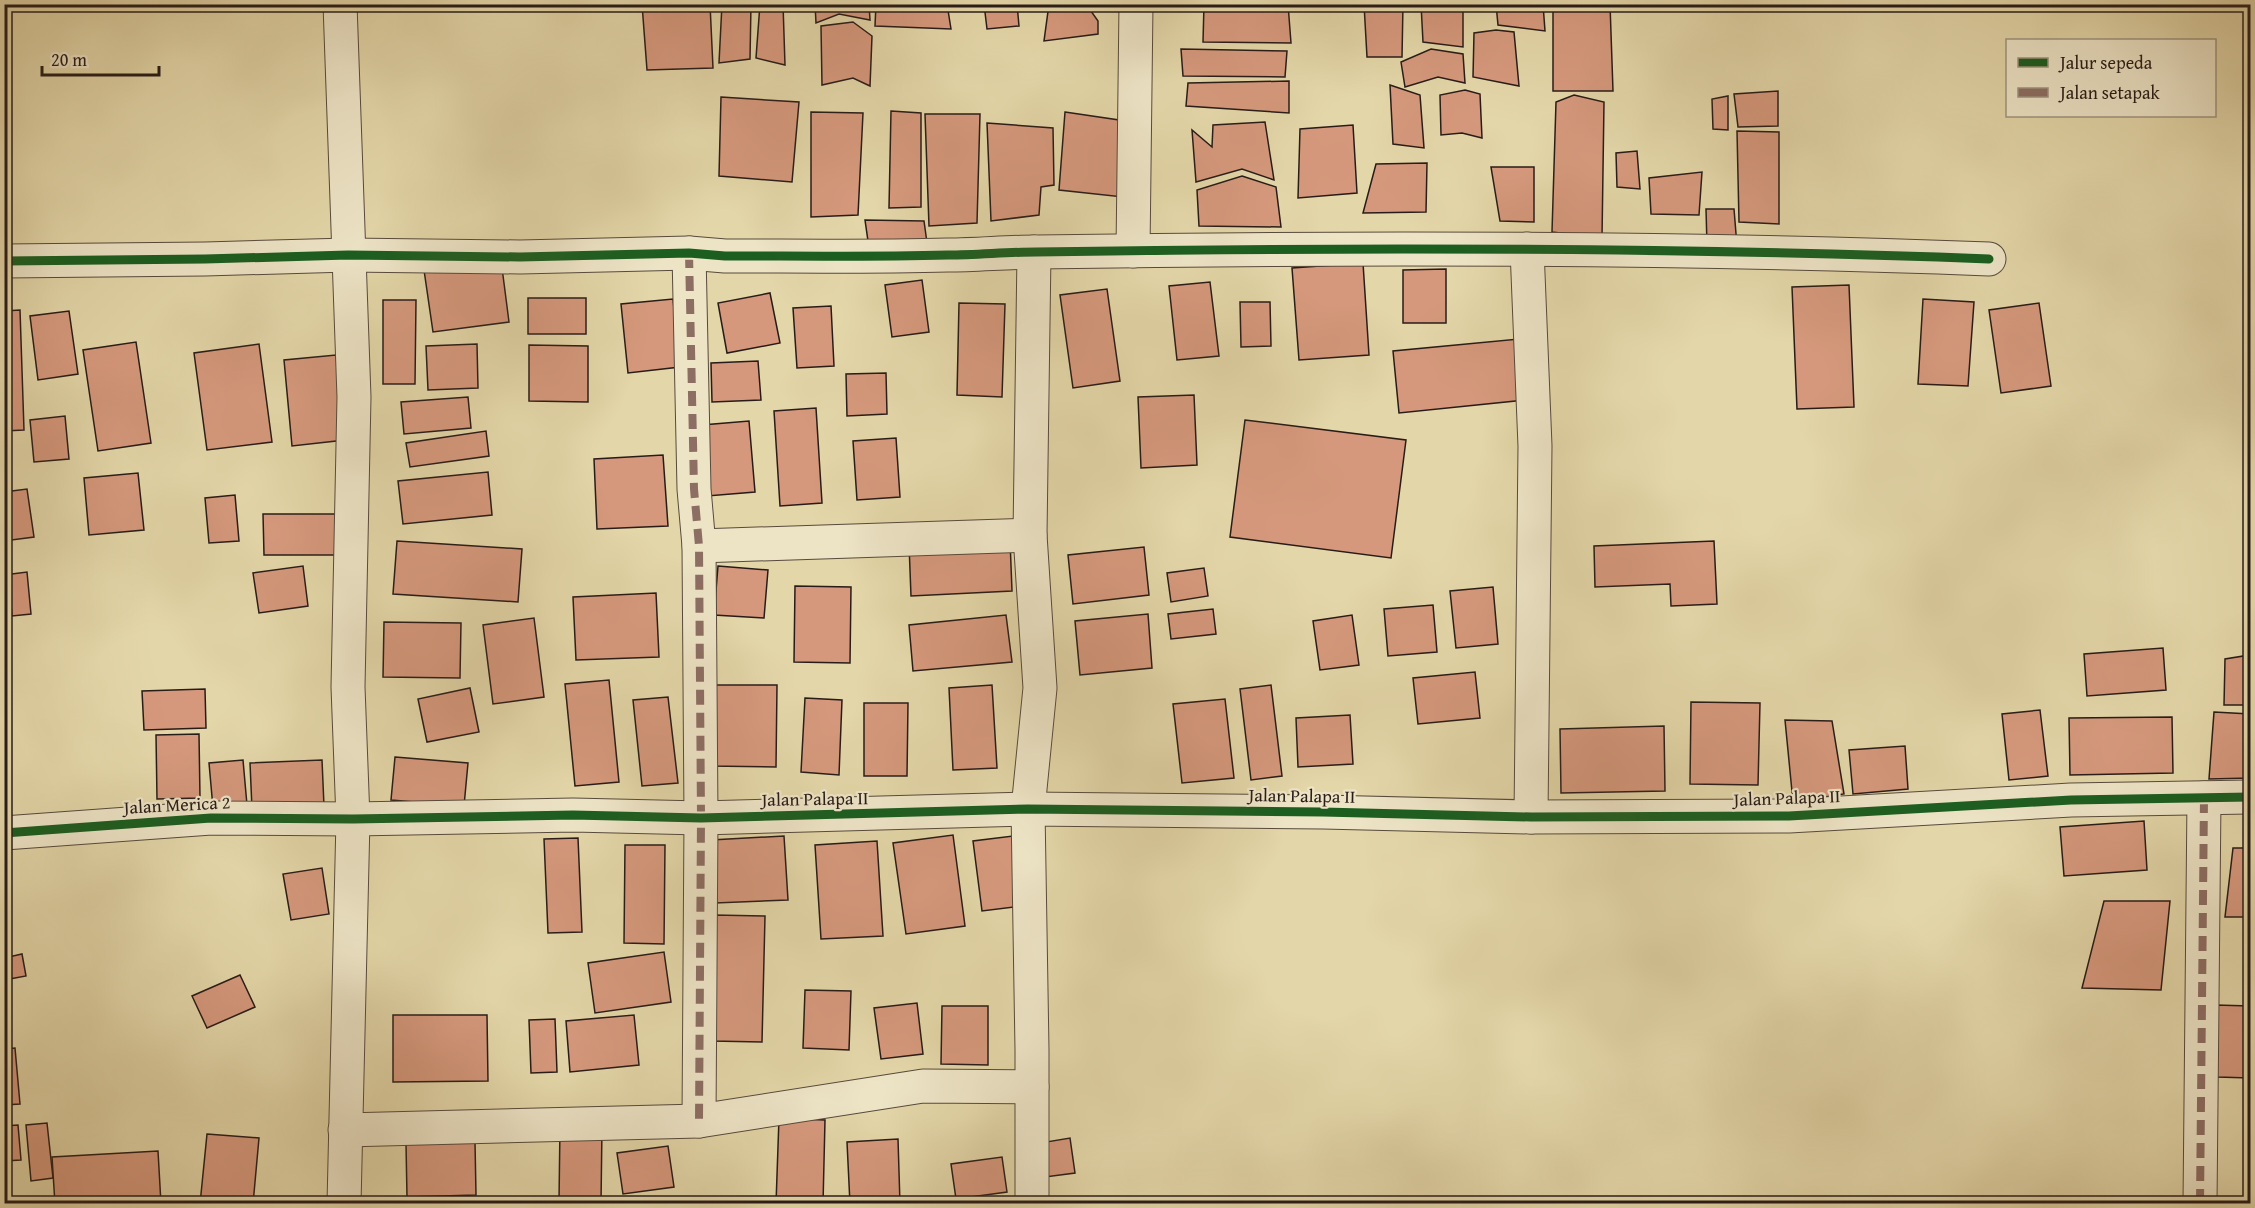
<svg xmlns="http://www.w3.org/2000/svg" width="2255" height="1208" viewBox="0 0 2255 1208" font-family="'Gentium Book Plus',serif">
	<rect width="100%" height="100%" fill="#e3d6a8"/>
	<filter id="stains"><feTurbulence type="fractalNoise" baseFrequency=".00333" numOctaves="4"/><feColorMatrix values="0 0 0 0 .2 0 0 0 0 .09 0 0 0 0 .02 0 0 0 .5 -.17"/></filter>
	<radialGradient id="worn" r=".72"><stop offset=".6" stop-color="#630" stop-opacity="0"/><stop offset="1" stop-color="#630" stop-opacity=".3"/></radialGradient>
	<!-- building -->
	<g fill="#d5987c" stroke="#281c18" stroke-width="1.5">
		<polygon points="642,4 710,4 713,68 647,70"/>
		<polygon points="722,4 751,4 750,59 719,63"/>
		<polygon points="760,4 783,4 785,65 756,58"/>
		<polygon points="815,4 869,4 870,20 839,14 816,23"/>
		<polygon points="876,4 947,4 951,29 875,26"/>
		<polygon points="984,4 1017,4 1019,26 987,29"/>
		<polygon points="1049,4 1086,4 1098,21 1098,34 1044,41"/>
		<polygon points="1204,4 1288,4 1291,43 1203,42"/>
		<polygon points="1364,4 1403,4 1402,57 1367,57"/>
		<polygon points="1421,4 1463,4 1463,47 1423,42"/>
		<polygon points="1496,4 1543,4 1545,31 1498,25"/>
		<polygon points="1553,4 1610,4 1613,91 1553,91"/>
		<polygon points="853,22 872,36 870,86 853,78 822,85 821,26"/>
		<polygon points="1496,30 1514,32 1519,86 1473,77 1474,33"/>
		<polygon points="1181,49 1287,51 1285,77 1183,76"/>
		<polygon points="1431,49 1463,54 1465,83 1438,77 1405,87 1401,62"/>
		<polygon points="1289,81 1289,113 1186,106 1188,83"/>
		<polygon points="1390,85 1420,95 1424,148 1393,144"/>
		<polygon points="1465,90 1480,94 1482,138 1462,133 1441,135 1440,95"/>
		<polygon points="1778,91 1778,126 1738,127 1734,94"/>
		<polygon points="1574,95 1604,102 1602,238 1552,232 1556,102"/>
		<polygon points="1728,96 1728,130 1713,129 1712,99"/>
		<polygon points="721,97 799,102 792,182 719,176"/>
		<polygon points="891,111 921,113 921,207 889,208"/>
		<polygon points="811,112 863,113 858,215 811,217"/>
		<polygon points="1065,112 1119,120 1123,197 1059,190"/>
		<polygon points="925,114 980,114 977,223 929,226"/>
		<polygon points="1265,122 1274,180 1242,169 1196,182 1192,130 1212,147 1213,125"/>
		<polygon points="987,123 1053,128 1054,185 1041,187 1039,215 991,221"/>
		<polygon points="1353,125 1357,193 1298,198 1300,129"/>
		<polygon points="1737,131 1779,132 1779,224 1739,222"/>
		<polygon points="1637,151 1640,189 1617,187 1616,153"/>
		<polygon points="1427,163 1426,212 1363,213 1376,164"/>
		<polygon points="1491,167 1534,167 1534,222 1500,221"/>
		<polygon points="1702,172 1699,215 1651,214 1649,178"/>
		<polygon points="1242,176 1276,187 1281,227 1199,226 1197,190"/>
		<polygon points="1706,209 1734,209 1737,246 1707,245"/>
		<polygon points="865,220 924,221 928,250 869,248"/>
		<polygon points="501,260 509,322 433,332 424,270"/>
		<polygon points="1363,263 1369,355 1299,360 1292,268"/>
		<polygon points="1446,269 1446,323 1403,323 1403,270"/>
		<polygon points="922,280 929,332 892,337 885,285"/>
		<polygon points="1210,282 1219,356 1177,360 1169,286"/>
		<polygon points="1849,285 1854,407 1797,409 1792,287"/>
		<polygon points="1107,289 1120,381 1073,388 1060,295"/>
		<polygon points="770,293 780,343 727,353 718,303"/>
		<rect x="528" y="298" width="58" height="36"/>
		<polygon points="673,299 680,367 628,373 621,304"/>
		<polygon points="1923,299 1974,302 1968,386 1918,384"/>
		<polygon points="383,300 416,300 415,384 383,384"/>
		<polygon points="1240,302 1270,302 1271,346 1241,347"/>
		<polygon points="959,303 1005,304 1002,397 957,395"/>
		<polygon points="2039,303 2051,386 2001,393 1989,310"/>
		<polygon points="831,306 834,366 797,368 793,308"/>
		<polygon points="20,310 24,430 4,431 4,311"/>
		<polygon points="69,311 78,374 38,380 30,316"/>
		<polygon points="1519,339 1525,400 1399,413 1393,351"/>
		<polygon points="136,342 151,443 98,451 83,350"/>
		<polygon points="259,344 272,442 207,450 194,353"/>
		<polygon points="477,344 478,388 428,390 426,346"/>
		<polygon points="529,345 588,346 588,402 529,401"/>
		<polygon points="336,355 345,440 292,446 284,360"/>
		<polygon points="758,361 761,400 712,402 711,363"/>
		<polygon points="886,373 887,414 847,416 846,374"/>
		<polygon points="1194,395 1197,465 1141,468 1138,397"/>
		<polygon points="468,397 471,428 404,434 401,402"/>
		<polygon points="816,408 822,503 780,506 774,411"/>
		<polygon points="65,416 69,459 34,462 30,420"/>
		<polygon points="1245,420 1406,440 1391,558 1230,537"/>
		<polygon points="749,421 755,492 707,496 702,425"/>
		<polygon points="486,431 489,456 410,467 406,443"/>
		<polygon points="896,438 900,497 857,500 853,441"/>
		<polygon points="663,455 668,526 597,529 594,459"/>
		<polygon points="488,472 492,515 403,524 398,481"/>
		<polygon points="138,473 144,530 89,535 84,478"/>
		<polygon points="27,489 34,537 4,541 4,492"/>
		<polygon points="235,495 239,541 209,543 205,498"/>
		<polygon points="263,514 340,514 340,555 264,555"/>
		<polygon points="1010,540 1012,591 911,596 909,544"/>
		<polygon points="397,541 522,549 518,602 393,594"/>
		<polygon points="1714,541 1717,604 1671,606 1670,584 1595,587 1594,546"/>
		<polygon points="1144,547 1149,595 1073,604 1068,555"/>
		<polygon points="303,566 308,606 259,613 253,573"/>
		<polygon points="718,566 768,570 764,618 714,615"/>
		<polygon points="1204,568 1208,596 1171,602 1167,573"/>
		<polygon points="27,572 31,614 12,616 11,605 4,605 4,575"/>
		<polygon points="795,586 851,587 850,663 794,662"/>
		<polygon points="1493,587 1498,644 1456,648 1450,591"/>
		<polygon points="656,593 659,657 576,660 573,597"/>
		<polygon points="1433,605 1437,652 1388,656 1384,609"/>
		<polygon points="1213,609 1216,634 1171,639 1168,614"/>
		<polygon points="1148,614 1152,668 1080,675 1075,621"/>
		<polygon points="1006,615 1012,662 913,671 909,625"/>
		<polygon points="1352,615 1359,665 1320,670 1313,621"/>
		<polygon points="534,618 544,697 493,704 483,625"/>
		<polygon points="384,622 461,623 460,678 383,677"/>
		<polygon points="4,643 11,678 4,679"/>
		<polygon points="2163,648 2166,690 2087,696 2084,654"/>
		<polygon points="2250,655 2250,705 2224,705 2225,659"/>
		<polygon points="1475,672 1480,718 1418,724 1413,678"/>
		<polygon points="609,680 619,782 575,786 565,684"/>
		<polygon points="709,685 777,685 776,767 709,766"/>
		<polygon points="992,685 997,768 953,770 949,688"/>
		<polygon points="1271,685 1282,776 1251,780 1240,689"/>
		<polygon points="470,688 479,732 427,742 418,699"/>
		<polygon points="205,689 206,728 144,730 142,691"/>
		<polygon points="668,697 678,783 642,786 633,700"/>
		<polygon points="805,698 842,700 839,775 801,772"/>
		<polygon points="1225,699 1234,778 1182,783 1173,704"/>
		<polygon points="1691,702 1760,703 1758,785 1690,784"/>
		<polygon points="864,703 908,703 907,776 864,776"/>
		<polygon points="2040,710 2048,776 2009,780 2002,714"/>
		<polygon points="2214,712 2250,714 2250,778 2209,779"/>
		<polygon points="1350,715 1353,764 1298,767 1296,718"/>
		<polygon points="2172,717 2173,773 2070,775 2069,718"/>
		<polygon points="1785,720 1832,721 1844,794 1793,802"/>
		<polygon points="1664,726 1665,791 1561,793 1560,729"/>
		<polygon points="199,734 200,798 157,799 156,735"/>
		<polygon points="1905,746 1908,789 1853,794 1849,750"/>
		<polygon points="395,757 468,763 464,806 391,800"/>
		<polygon points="243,760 247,805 213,808 209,763"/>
		<polygon points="322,760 324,806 252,809 250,763"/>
		<polygon points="2144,821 2147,870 2064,876 2060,827"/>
		<polygon points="953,835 965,926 906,934 893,843"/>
		<polygon points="784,836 788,900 715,903 711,840"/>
		<polygon points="1013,836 1021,906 982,911 973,841"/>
		<polygon points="578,838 582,932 548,933 544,839"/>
		<polygon points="877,841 883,936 821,939 815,845"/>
		<polygon points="625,845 665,845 664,944 624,943"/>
		<polygon points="2233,848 2250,848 2250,917 2225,917"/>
		<polygon points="322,868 329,914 291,920 283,874"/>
		<polygon points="2104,901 2170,901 2161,990 2082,988"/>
		<polygon points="714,915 765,916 762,1042 711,1041"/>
		<polygon points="664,952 671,1002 595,1013 588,963"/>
		<polygon points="22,954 26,976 4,980 4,958"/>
		<polygon points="240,975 255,1007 207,1028 192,996"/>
		<polygon points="805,990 851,991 849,1050 803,1048"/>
		<polygon points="917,1003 923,1054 881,1059 874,1008"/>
		<polygon points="2215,1005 2250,1006 2250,1078 2217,1077"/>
		<polygon points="942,1006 988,1006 988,1065 941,1064"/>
		<polygon points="393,1015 487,1015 488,1081 393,1082"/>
		<polygon points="634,1015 639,1065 570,1072 566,1021"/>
		<polygon points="555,1019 557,1072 531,1073 529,1020"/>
		<polygon points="15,1048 20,1104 4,1105 4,1049"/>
		<polygon points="779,1118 825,1120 823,1204 776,1204"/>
		<polygon points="47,1123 53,1178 31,1181 26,1125"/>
		<polygon points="18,1125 21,1160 4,1161 4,1126"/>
		<polygon points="560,1126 602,1127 601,1203 559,1202"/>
		<polygon points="207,1134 259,1138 253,1204 200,1204"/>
		<polygon points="1070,1138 1075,1173 1045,1177 1040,1143"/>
		<polygon points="898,1139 900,1204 850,1204 847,1142"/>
		<polygon points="475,1142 476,1195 407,1197 406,1144"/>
		<polygon points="668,1146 674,1187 623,1194 617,1153"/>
		<polygon points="158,1151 161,1204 55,1204 52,1157"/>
		<polygon points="1002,1157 1007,1192 956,1199 951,1164"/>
	</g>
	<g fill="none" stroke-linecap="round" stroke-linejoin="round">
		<!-- minor casing -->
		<g stroke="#574a3c" stroke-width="35">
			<g id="minor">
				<polyline points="340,4 354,397 348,687 353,819 344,1204"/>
				<polyline points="1527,249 1535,446 1531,817"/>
				<polyline points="1133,251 1136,4"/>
				<polyline points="689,253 694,489 699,546 701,818 699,1121"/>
				<path d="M 4,261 L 205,259 L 348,255 L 520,257 L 689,253 L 725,256 C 799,256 874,257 948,255 C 977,255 1007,252 1036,252 C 1354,247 1671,247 1989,259"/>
				<polyline points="699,546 1030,535"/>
				<polyline points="4,833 211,818 353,819 573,815 701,818 1028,809 1323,812 1531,817 1789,816 2071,800 2250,797"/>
				<polyline points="345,1130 699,1121 923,1086 1032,1087"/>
				<polyline points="1032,1204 1032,1050 1028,809 1040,688 1030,535 1034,252"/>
				<polyline points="2200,1204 2204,798"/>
			</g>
		</g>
		<!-- minor -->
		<use href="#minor" stroke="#ede4c6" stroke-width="33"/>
		<!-- quiet -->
		<g stroke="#8d6e63" stroke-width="8" stroke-dasharray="15 8" stroke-linecap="butt">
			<polyline points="689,253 694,489 699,546 701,818 699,1121"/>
			<polyline points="2200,1204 2204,798"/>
		</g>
		<!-- cycleway casing -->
		<g stroke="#ede4c6" stroke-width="13">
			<g id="cycleway">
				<path d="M 4,261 L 205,259 L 348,255 L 520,257 L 689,253 L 725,256 C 799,256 874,257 948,255 C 977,255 1007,252 1036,252 C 1354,247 1671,247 1989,259"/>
				<polyline points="4,833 211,818 353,819 573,815 701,818 1028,809 1323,812 1531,817 1789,816 2071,800 2250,797"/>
			</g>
		</g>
		<!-- cycleway -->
		<use href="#cycleway" stroke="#1b5e20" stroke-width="9"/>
	</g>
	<g text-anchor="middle" stroke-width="4.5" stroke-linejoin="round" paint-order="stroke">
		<!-- street labels -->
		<g font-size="18" fill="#281c18" stroke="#ede4c6">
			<text transform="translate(1302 796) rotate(1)" y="6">Jalan Palapa II</text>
			<text transform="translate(1787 798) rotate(-2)" y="6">Jalan Palapa II</text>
			<text transform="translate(815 799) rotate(-1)" y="6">Jalan Palapa II</text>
			<text transform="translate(177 805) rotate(-3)" y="6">Jalan Merica 2</text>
		</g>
	</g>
	<!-- margin -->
	<rect width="2255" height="1208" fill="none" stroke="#e3d6a8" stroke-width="24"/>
	<rect x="6" y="6" width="2243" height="1196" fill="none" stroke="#281c18" stroke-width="3"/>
	<rect x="12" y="12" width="2231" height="1184" fill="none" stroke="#281c18" stroke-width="1.5"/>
	<!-- legend -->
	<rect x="2006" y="39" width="210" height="78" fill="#ede4c6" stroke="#9e9480" stroke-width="1.5"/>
	<rect x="2018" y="58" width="30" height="9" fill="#1b5e20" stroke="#9e9480" stroke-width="1.5"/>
	<text x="2060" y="69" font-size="18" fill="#281c18">Jalur sepeda</text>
	<rect x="2018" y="88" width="30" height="9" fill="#8d6e63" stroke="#9e9480" stroke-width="1.5"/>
	<text x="2060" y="99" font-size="18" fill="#281c18">Jalan setapak</text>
	<!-- scale -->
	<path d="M42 66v9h117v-9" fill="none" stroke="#281c18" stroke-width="3"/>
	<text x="51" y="66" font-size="18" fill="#281c18" stroke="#ede4c6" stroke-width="4.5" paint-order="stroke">20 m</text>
	<rect width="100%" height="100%" filter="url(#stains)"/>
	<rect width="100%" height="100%" fill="url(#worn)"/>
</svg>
